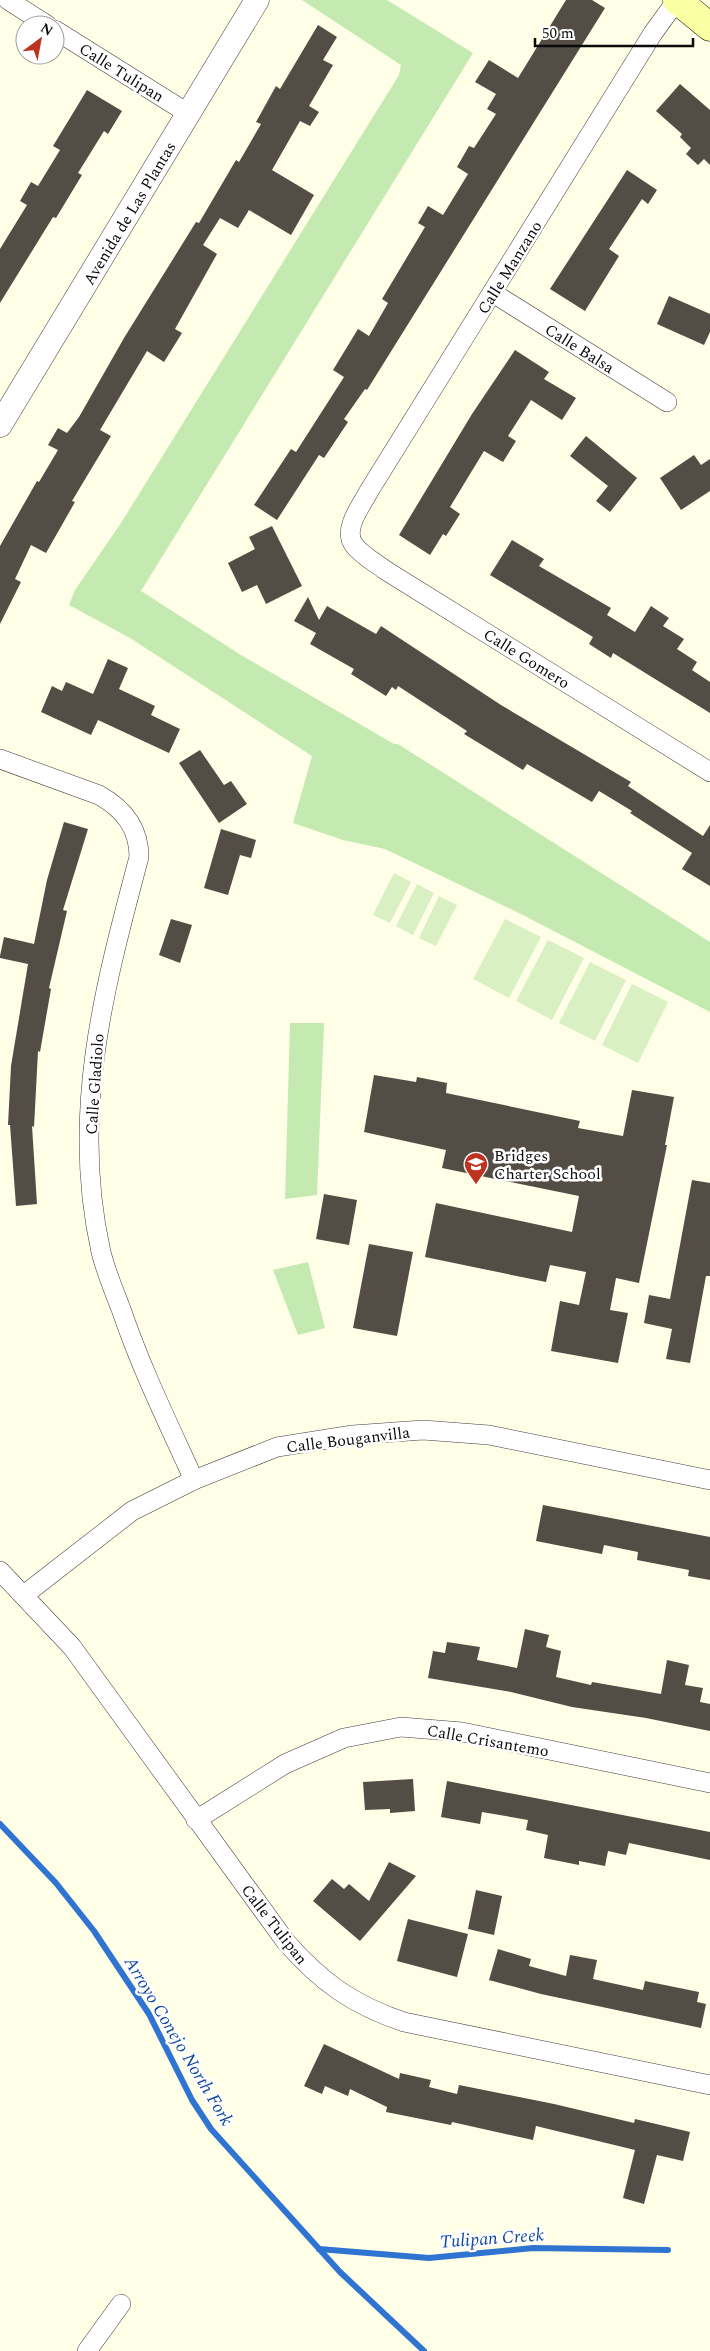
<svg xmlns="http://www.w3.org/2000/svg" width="710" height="2351" viewBox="0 0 710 2351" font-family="Spectral,serif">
	<rect width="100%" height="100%" fill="#fffee7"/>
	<!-- green -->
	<g fill="#c4eab1">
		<polygon points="302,0 387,0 473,53 141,591 241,655 394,744 398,744 710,942 710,1012 519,913 385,849 343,840 293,823 312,756 130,638 69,605 75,590 121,523 399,75 401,65"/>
		<polygon points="290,1023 324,1023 317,1195 285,1199"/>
		<polygon points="308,1262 325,1328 298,1335 273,1270"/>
	</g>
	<!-- pitch -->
	<g fill="#d9f0c3">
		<polygon points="394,873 411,882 390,923 373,915"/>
		<polygon points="417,884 434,893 413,935 396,926"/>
		<polygon points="439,896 457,905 436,946 419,938"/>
		<polygon points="505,919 541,937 509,998 473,979"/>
		<polygon points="548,940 584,958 552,1020 516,1001"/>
		<polygon points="590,962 626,980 595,1041 559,1023"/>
		<polygon points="632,984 668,1002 638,1063 602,1045"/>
	</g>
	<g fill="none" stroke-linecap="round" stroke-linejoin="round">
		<!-- stream -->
		<g stroke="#2f74d1" stroke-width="6">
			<polyline points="0,1824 56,1883 94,1931 149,2014 192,2100 211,2129 340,2272 424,2351"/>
			<polyline points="319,2249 429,2258 533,2248 668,2250"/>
		</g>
	</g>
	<!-- building -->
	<g fill="#534d46">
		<polygon points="566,0 592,0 605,8 367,390 365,389 344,419 348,422 324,458 319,455 277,520 254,505 291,449 296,452 344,377 333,370 358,329 369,336 388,303 382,299 425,227 418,223 428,206 443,215 468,174 457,167 469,146 474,148 496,114 487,109 496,94 475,82 489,60 518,78"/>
		<polygon points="318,25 337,37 323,60 333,65 309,106 319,112 310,126 300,121 272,170 314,195 291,235 249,210 238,228 220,218 203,245 217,254 175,329 182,333 164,362 147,351 100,430 111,436 72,501 75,502 46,553 31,545 15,579 21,582 0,624 0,546 37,481 39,482 58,450 48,445 58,428 67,433 79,417 124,338 196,222 199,223 236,160 239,162 261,124 256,122 276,86 280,89"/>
		<polygon points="680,84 710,110 710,165 704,159 698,165 686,154 691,148 680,137 682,134 656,111"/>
		<polygon points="87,90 122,111 108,134 104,131 78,173 82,175 56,218 53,217 0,303 0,249 27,205 20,201 31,182 38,186 60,150 53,146"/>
		<polygon points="627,170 657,190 648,204 642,199 609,249 619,256 585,311 550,289"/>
		<polygon points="669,296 710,314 710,332 704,345 657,324"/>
		<polygon points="515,350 549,372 544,379 576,398 562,420 531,400 508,436 516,441 503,462 484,451 450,507 460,514 446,536 443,534 430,555 399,535 472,414"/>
		<polygon points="586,436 637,478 610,512 596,501 608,486 570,456"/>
		<polygon points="694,455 701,465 710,459 710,491 681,510 660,478"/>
		<polygon points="272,526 302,586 266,604 257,585 242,592 228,563 255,549 249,537"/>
		<polygon points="512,540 544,559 539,566 611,608 607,615 635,632 651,606 669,618 663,626 684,639 677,649 697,662 692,670 710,682 710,713 613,653 611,658 589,644 593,637 490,575"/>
		<polygon points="308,597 319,620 327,606 376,634 381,626 501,705 631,782 628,786 703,836 710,825 710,886 682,869 692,853 630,813 632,811 599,791 592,802 527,764 523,770 464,734 467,731 398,686 396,690 392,687 386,696 351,674 354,669 310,644 316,633 294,621"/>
		<polygon points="108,659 128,668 119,689 155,706 151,715 180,729 169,753 98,720 91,735 41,712 52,686 62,691 66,682 93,694"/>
		<polygon points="200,750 224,785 231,781 247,804 219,823 179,763"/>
		<polygon points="64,822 88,829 63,910 67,911 49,988 51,989 40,1052 38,1051 34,1127 32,1126 37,1204 16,1206 10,1125 8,1125 11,1066 28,964 0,958 0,956 4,937 34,944 47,880"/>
		<polygon points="221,829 256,840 251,858 240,855 228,895 204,888"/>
		<polygon points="171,919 192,925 180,963 159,955"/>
		<polygon points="374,1075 416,1082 417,1077 447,1083 446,1093 580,1121 578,1128 623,1136 632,1090 674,1097 665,1145 667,1145 639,1283 616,1278 610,1310 628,1313 618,1363 551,1351 560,1301 579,1305 586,1272 550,1265 546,1282 425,1257 436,1203 572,1232 579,1196 442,1168 446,1150 364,1132"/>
		<polygon points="692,1180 710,1183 710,1276 706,1276 690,1363 666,1359 672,1329 644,1323 649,1295 670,1299"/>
		<polygon points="324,1194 357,1200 349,1245 316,1239"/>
		<polygon points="369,1244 413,1252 397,1336 353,1328"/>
		<polygon points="543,1505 710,1537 710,1580 688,1576 689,1570 637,1560 638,1552 604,1545 602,1554 536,1541"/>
		<polygon points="525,1629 549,1635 546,1647 561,1651 556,1677 591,1685 592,1682 661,1694 667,1660 689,1665 685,1685 703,1688 700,1702 710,1704 710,1731 646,1718 572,1707 511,1692 428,1678 433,1651 445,1653 447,1642 480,1647 477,1660 517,1668"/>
		<polygon points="413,1779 415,1811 390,1813 390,1809 365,1810 363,1782"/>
		<polygon points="447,1781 710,1832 710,1860 629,1843 626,1855 608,1851 605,1866 579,1861 579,1865 544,1858 548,1835 526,1830 528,1820 482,1812 480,1824 441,1817"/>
		<polygon points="389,1862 416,1876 360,1941 313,1901 332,1879 344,1889 349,1884 369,1901"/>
		<polygon points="476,1890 502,1896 494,1935 468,1929"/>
		<polygon points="408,1919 468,1934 457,1977 397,1961"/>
		<polygon points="498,1949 531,1959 529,1966 566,1976 570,1955 597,1960 593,1979 643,1990 645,1981 699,1992 697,2002 706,2004 701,2028 541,1994 489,1980"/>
		<polygon points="324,2044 399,2079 400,2073 431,2080 429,2087 457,2094 459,2085 554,2104 634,2123 635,2119 690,2132 683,2161 657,2155 644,2204 623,2198 635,2150 536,2126 533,2140 452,2122 451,2125 386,2112 387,2107 350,2089 348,2096 325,2086 322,2094 304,2086"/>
	</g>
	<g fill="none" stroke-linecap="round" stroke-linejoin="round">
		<!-- minor casing -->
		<g stroke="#3d3d3d" stroke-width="20">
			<g id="minor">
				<polyline points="8,0 47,25"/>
				<path d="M 677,0 L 653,33 L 369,491 C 362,505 342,529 354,545 C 361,555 376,563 385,570 L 710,772"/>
				<polyline points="55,30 189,114"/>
				<polyline points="493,293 667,402"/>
				<path d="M 0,759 L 99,795 C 124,809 139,828 139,857 C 104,989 70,1114 101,1252 C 106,1272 114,1291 121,1309 C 141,1368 168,1423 194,1480"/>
				<path d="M 0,1571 L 72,1647 L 286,1942 C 321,1982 353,2005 404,2022 L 710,2085"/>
				<polyline points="24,1595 132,1511 194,1480 277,1447 353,1435 423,1430 489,1435 710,1480"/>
				<polyline points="196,1820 285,1764 344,1738 401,1727 462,1732 710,1783"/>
				<polyline points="87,2351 121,2304"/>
			</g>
		</g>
		<!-- tertiary casing -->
		<g stroke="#3d3d3d" stroke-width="25">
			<polyline id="tertiary" points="0,425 257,0"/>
		</g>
		<!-- secondary casing -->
		<g stroke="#2c2c2c" stroke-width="29">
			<polyline id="secondary" points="677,0 710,27"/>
		</g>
		<!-- minor -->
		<use href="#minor" stroke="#fff" stroke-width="19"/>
		<!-- tertiary -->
		<use href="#tertiary" stroke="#fff" stroke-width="24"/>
		<!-- secondary -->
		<use href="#secondary" stroke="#f9ffa2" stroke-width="28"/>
	</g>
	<!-- icons -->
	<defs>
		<g id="school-pin" transform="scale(1.25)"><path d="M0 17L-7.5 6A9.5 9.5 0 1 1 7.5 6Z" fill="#bd331f" stroke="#fff"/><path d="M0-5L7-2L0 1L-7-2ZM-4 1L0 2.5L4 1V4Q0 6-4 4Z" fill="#fff"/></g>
	</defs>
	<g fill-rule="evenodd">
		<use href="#school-pin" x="476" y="1164"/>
	</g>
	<g text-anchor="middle" stroke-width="5" stroke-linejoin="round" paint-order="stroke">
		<!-- street labels -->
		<g font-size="16" fill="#0a0a0a" stroke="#fff">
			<text transform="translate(122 72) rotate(32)" y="6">Calle Tulipan</text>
			<text transform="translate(129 213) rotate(-59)" y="6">Avenida de Las Plantas</text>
			<text transform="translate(509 267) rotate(-58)" y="6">Calle Manzano</text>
			<text transform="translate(580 348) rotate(32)" y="6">Calle Balsa</text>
			<text transform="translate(527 658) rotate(32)" y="6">Calle Gomero</text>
			<text transform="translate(94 1084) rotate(-86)" y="6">Calle Gladiolo</text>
			<text transform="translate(348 1439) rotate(-7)" y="6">Calle Bouganvilla</text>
			<text transform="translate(488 1740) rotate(10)" y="6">Calle Crisantemo</text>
			<text transform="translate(275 1924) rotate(52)" y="6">Calle Tulipan</text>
		</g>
		<!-- poi labels -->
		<g font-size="16" fill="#0a0a0a" stroke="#fff" text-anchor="start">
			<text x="494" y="1161">Bridges<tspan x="494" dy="18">Charter School</tspan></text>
		</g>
		<!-- water labels -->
		<g font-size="18" font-style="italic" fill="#11489e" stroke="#fff">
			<text transform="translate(179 2041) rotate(59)" y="6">Arroyo Conejo North Fork</text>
			<text transform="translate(492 2238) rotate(-4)" y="6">Tulipan Creek</text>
		</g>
	</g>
	<!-- north arrow -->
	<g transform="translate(40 40) rotate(32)"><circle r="24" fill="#ffffff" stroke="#9d9d9d"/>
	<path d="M0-4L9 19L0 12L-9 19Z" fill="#bd331f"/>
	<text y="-8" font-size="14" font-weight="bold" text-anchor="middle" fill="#0a0a0a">N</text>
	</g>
	<!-- scale -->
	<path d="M535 38v8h158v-8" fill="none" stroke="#0a0a0a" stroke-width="2.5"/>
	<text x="542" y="38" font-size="15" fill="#0a0a0a" stroke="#ffffff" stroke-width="4" paint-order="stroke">50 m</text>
</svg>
